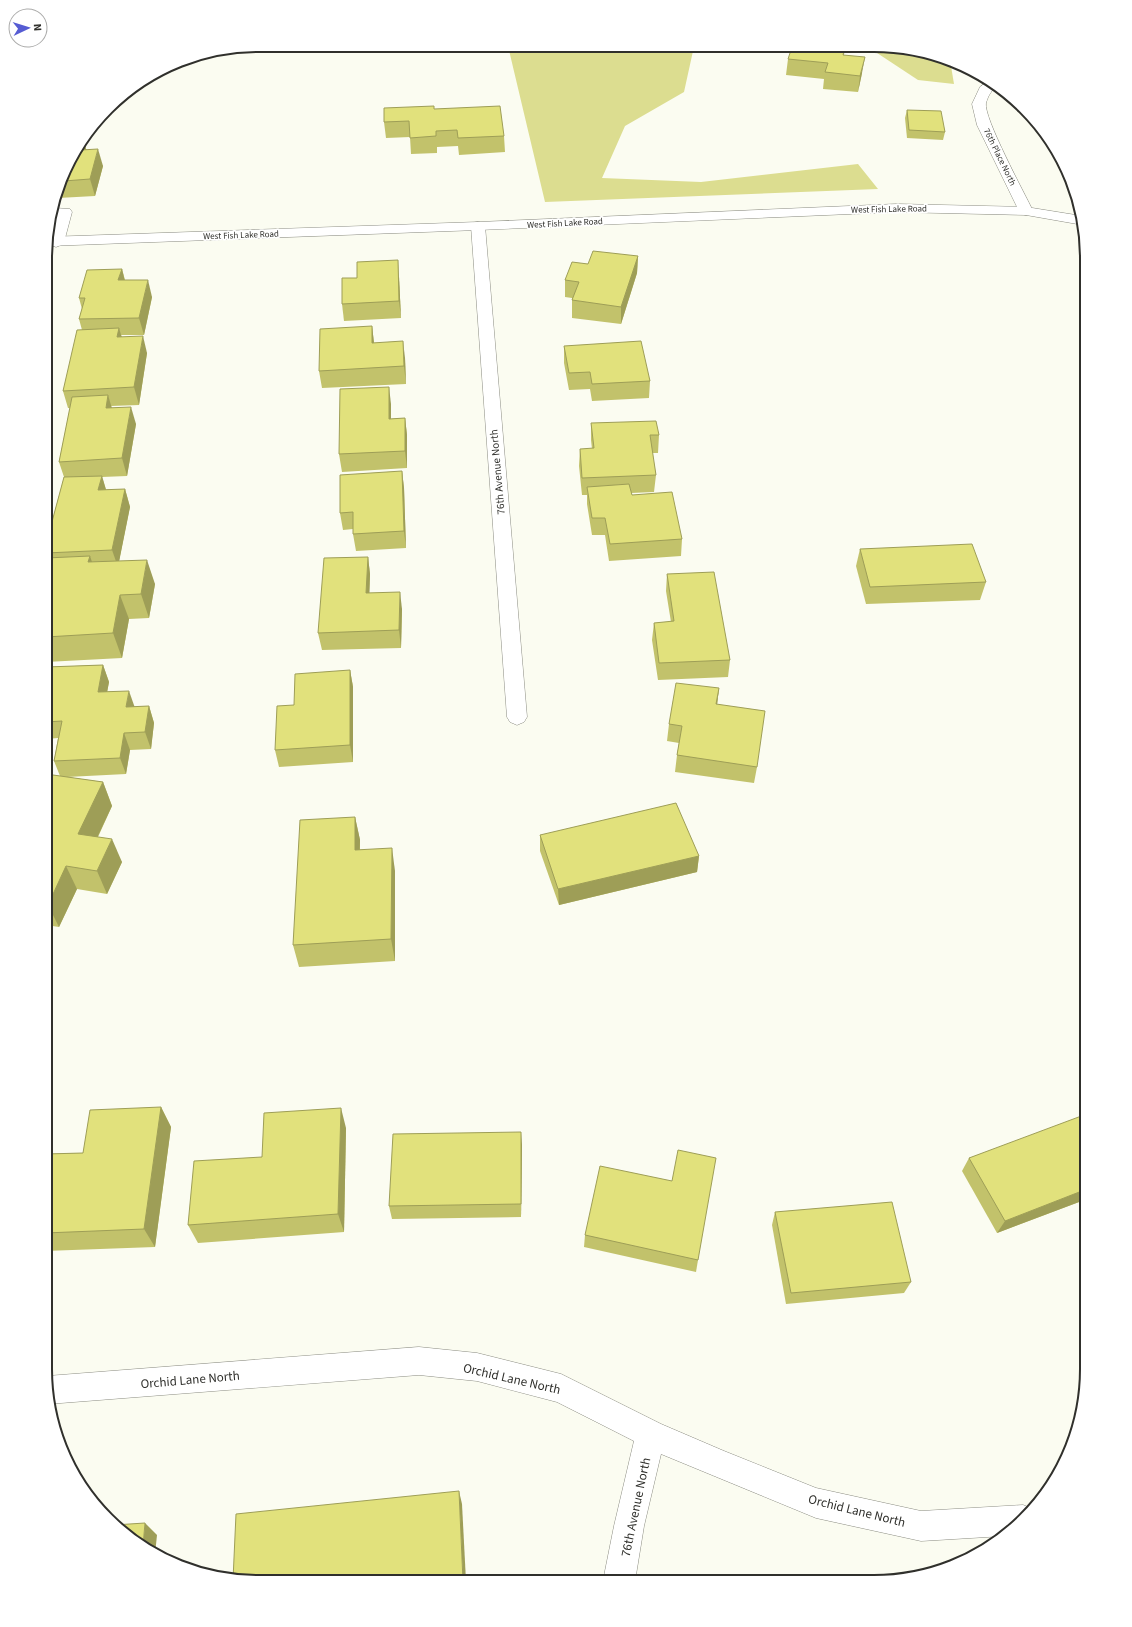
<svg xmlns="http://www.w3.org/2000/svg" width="1132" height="1627" viewBox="0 0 1132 1627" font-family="'Source Sans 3',sans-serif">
	<rect width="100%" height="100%" fill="#fbfcf1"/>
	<!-- green -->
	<g fill="#dcdd90">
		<polygon points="508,46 704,46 693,51 684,92 625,126 602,178 701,182 858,164 878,189 545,202"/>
		<polygon points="868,47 902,47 950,60 954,84 918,80"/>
	</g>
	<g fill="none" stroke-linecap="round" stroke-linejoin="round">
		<!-- lane casing -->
		<g stroke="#8b8c82" stroke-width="1">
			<polygon id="lane" points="54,208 70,209 72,212 64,242 61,245 56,247 51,245 48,242 56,216 51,216"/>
		</g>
		<!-- street casing -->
		<g stroke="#8b8c82" stroke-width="1">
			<g id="street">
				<path d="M 989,80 L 998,85 C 992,89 988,96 986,103 C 983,117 1025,194 1033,211 L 1031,214 L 1026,215 L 1021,214 L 1019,211 L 977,125 L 972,104 L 980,87 Z"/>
				<polygon points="478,222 483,223 485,226 527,717 524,722 517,725 510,722 507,717 471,226 473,223"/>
				<polygon points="419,1347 477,1353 561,1374 661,1424 724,1451 816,1488 921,1511 1023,1505 1033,1509 1014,1529 1004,1536 921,1541 816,1518 661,1454 644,1526 635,1581 603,1581 614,1526 634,1441 557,1402 477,1381 419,1375 48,1404 46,1376 47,1376"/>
			</g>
		</g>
		<!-- secondary casing -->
		<g stroke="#8b8c82" stroke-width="1">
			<polygon id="secondary" points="897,204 1026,207 1082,216 1083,225 1026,215 897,212 478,230 47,246 47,237 478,222"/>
		</g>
		<!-- lane -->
		<use href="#lane" fill="#fff" fill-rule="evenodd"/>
		<!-- street -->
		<use href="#street" fill="#fff" fill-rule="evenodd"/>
		<!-- secondary -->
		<use href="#secondary" fill="#fff" fill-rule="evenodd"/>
	</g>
	<!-- wall -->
	<g fill="#c2c26b">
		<polygon points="844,55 862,73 858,92 823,89 824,79 786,75 788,59"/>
		<polygon points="434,109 504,136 505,152 459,155 458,146 437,147 437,153 411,154 410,137 386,138 384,122"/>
		<polygon points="907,110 945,132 943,140 907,138 905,118"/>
		<polygon points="83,139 86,149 103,166 95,196 58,198 73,152"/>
		<polygon points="638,256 637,273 621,324 572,318 572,298 565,297 565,280 588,264"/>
		<polygon points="122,269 125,280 152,297 144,335 121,335 122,337 147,353 139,405 111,406 112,408 136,424 127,476 102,477 106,490 125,489 130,507 119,561 155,584 149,618 129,619 122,658 46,662 46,544 64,477 59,462 70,408 68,408 63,391 82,330 79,319 82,309 79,298"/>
		<polygon points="399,277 401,318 344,321 342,304 357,278"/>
		<polygon points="372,326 374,343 405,358 406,384 322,388 319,371"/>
		<polygon points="564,346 650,381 649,398 592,401 590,389 569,390 564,363"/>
		<polygon points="391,404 391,419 405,418 407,435 407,468 342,472 339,454"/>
		<polygon points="591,423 659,435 658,453 652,453 656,475 654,492 631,493 632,495 682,539 681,556 609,561 605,535 592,535 587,504 587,495 582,495 579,466 580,449 592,449 591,440"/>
		<polygon points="402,471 404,488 406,548 356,551 353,534 353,529 343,530 340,513"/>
		<polygon points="860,549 986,582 980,600 866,604 856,566"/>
		<polygon points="368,557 370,574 369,593 402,609 401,648 322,650 318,633"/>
		<polygon points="667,574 730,660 728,677 658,680 652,640 654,623 671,622 666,591"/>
		<polygon points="103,665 109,682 107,692 135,707 149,706 154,723 151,749 130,750 126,774 67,777 103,782 112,806 98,837 122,862 107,894 77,889 59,927 46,925 46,774 60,776 54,761 58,738 46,739 46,667"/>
		<polygon points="350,670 353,687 353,762 279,767 275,750"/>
		<polygon points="719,688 717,705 757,767 754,783 675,772 677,755 679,743 667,741 669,724"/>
		<polygon points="355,817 360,840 360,850 395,871 395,961 299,967 293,945"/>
		<polygon points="540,835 699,856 697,872 559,905 540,851"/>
		<polygon points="161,1107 171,1127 155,1247 45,1251 45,1154 83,1153"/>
		<polygon points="1087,1119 1087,1199 997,1233 962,1171 969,1158"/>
		<polygon points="346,1128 344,1232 198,1243 188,1225 262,1157"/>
		<polygon points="522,1145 521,1217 392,1219 389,1206"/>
		<polygon points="672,1181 698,1260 696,1272 584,1247 585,1235"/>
		<polygon points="775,1212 911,1282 904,1293 786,1304 772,1225"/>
	</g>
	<!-- shaded-wall -->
	<g fill="#9e9e57">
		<polygon points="845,47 846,47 845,50 840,71 843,55"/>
		<polygon points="865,57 862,73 858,92 860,76"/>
		<polygon points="83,139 88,156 81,150"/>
		<polygon points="98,149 103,166 95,196 90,179"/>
		<polygon points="638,256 637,273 621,324 621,307"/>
		<polygon points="398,260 399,277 401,318 399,301"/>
		<polygon points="122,269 126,286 118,280"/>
		<polygon points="148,280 152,297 144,335 139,318"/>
		<polygon points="372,326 374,343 372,343"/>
		<polygon points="119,328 124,345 117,337"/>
		<polygon points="143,336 147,353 139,405 134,387"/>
		<polygon points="403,341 405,358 406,384 404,366"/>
		<polygon points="389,387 391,404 391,436 389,419"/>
		<polygon points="108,395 113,412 106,408"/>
		<polygon points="131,407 136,424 127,476 122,458"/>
		<polygon points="405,418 407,435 407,468 405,451"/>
		<polygon points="402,471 404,488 406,548 404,531"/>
		<polygon points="102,476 107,493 98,490"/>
		<polygon points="125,489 130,507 118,567 112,550"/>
		<polygon points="90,556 98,580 88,562"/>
		<polygon points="368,557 370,574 369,610 366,593"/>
		<polygon points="147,560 155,584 149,618 141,594"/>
		<polygon points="400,592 402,609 401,648 399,630"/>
		<polygon points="120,595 129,619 122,658 113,633"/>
		<polygon points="103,665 109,682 104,709 98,692"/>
		<polygon points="350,670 353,687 353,762 350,745"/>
		<polygon points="719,688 717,705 716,704"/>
		<polygon points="129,691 135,708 126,707"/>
		<polygon points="149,706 154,723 151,749 145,732"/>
		<polygon points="124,733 130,750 126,774 120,758"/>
		<polygon points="103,782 112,806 88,857 78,834"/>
		<polygon points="355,817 360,840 359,873 355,850"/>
		<polygon points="112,839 122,862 107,894 97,871"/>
		<polygon points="392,848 395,871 395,961 391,939"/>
		<polygon points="699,856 697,872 559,905 558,889"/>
		<polygon points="66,866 77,889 59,927 48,905"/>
		<polygon points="161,1107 171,1127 155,1247 144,1229"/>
		<polygon points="341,1108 346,1128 344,1232 338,1214"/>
		<polygon points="521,1132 522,1145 521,1217"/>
		<polygon points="1087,1189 1087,1199 997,1233 1005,1221"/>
		<polygon points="459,1491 462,1504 466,1581 463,1581"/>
		<polygon points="145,1523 157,1535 155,1554 143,1546"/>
	</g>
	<!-- building -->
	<g fill="#e1e17c" stroke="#9e9e57">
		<polygon points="792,47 845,47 843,55 865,57 860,76 825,72 828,63 788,59"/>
		<polygon points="434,106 434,109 500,106 504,136 458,138 457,130 436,131 436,136 410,138 409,121 384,122 384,108"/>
		<polygon points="907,110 941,111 945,132 909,130"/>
		<polygon points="83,140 81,150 98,149 90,179 64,181 73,152"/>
		<polygon points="593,251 638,256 621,307 572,300 579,282 565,280 572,262 588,264"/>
		<polygon points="398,260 399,301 342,304 342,278 357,278 357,262"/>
		<polygon points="122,269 118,280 148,280 139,318 79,319 85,298 79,298 87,270"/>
		<polygon points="372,326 372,343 403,341 404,366 319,371 320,329"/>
		<polygon points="119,328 117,337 143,336 134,387 63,391 77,330"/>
		<polygon points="641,341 650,381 592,384 590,372 569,373 564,346"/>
		<polygon points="389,387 389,419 405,418 405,451 339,454 340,389"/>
		<polygon points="108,395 106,408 131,407 122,458 59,462 72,397"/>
		<polygon points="656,421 659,435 650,435 656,475 582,478 580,449 594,448 591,423"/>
		<polygon points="402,471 404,531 353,534 353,512 340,513 340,475"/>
		<polygon points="102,476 98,490 125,489 112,550 46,553 46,544 64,477"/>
		<polygon points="629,484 632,495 672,492 682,539 610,544 605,518 592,518 587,487"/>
		<polygon points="972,544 986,582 870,587 860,549"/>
		<polygon points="90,556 88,562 147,560 141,594 120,595 113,633 46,637 46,558"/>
		<polygon points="368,557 366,593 400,592 399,630 318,633 324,558"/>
		<polygon points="714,572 730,660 659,663 654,623 674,621 667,574"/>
		<polygon points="103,665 98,692 129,691 126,707 149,706 145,732 124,733 120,758 54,761 62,721 46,722 46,667"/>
		<polygon points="350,670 350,745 275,750 277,706 294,705 295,674"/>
		<polygon points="676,683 719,688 716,704 765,711 757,767 677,755 682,726 669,724"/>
		<polygon points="46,774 103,782 78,834 112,839 97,871 66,866 48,905 46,905"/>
		<polygon points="676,803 699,856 558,889 540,835"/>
		<polygon points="355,817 355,850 392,848 391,939 293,945 300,820"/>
		<polygon points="161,1107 144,1229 45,1233 45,1154 83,1153 90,1110"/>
		<polygon points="341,1108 338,1214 188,1225 194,1161 262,1157 264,1113"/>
		<polygon points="1084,1115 1087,1119 1087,1189 1005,1221 969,1158"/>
		<polygon points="521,1132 521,1204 389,1206 393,1134"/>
		<polygon points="678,1150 716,1158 698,1260 585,1235 600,1166 672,1181"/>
		<polygon points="892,1202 911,1282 791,1293 775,1212"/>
		<polygon points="459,1491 463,1581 233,1580 236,1514"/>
		<polygon points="145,1523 143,1546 128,1538 114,1525"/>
	</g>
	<g text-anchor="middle" stroke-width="3.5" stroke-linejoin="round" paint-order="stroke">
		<!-- far-street labels -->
		<g font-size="9" fill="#30302c" stroke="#fff">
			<text transform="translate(1000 157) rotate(64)" y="3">76th Place North</text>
			<text transform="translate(889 209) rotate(-1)" y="3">West Fish Lake Road</text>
			<text transform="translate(565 223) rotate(-3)" y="3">West Fish Lake Road</text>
			<text transform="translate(241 235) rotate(-2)" y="3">West Fish Lake Road</text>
		</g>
		<!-- street labels -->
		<g font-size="11" fill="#30302c" stroke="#fff">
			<text transform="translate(497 472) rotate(-95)" y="4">76th Avenue North</text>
		</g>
		<!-- near-street labels -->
		<g font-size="13" fill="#30302c" stroke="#fff">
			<text transform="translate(512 1378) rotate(13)" y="5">Orchid Lane North</text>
			<text transform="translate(190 1379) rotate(-5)" y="5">Orchid Lane North</text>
			<text transform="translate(635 1507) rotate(-78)" y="5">76th Avenue North</text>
			<text transform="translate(857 1510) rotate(14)" y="5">Orchid Lane North</text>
		</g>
	</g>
	<!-- crop -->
	<path d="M0 0H1132V1627H0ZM258 52H874A206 206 0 0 1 1080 258V1369A206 206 0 0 1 874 1575H258A206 206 0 0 1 52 1369V258A206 206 0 0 1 258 52Z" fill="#fff" fill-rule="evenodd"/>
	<path fill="none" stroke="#30302c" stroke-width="2" d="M258 52H874A206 206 0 0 1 1080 258V1369A206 206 0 0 1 874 1575H258A206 206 0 0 1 52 1369V258A206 206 0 0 1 258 52Z"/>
	<!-- north arrow -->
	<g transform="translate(28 28) rotate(86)"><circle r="19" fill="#ffffff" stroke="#acacab"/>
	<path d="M0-3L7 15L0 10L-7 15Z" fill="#565cd3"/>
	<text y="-6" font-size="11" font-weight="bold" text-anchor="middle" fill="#30302c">N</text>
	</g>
</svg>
